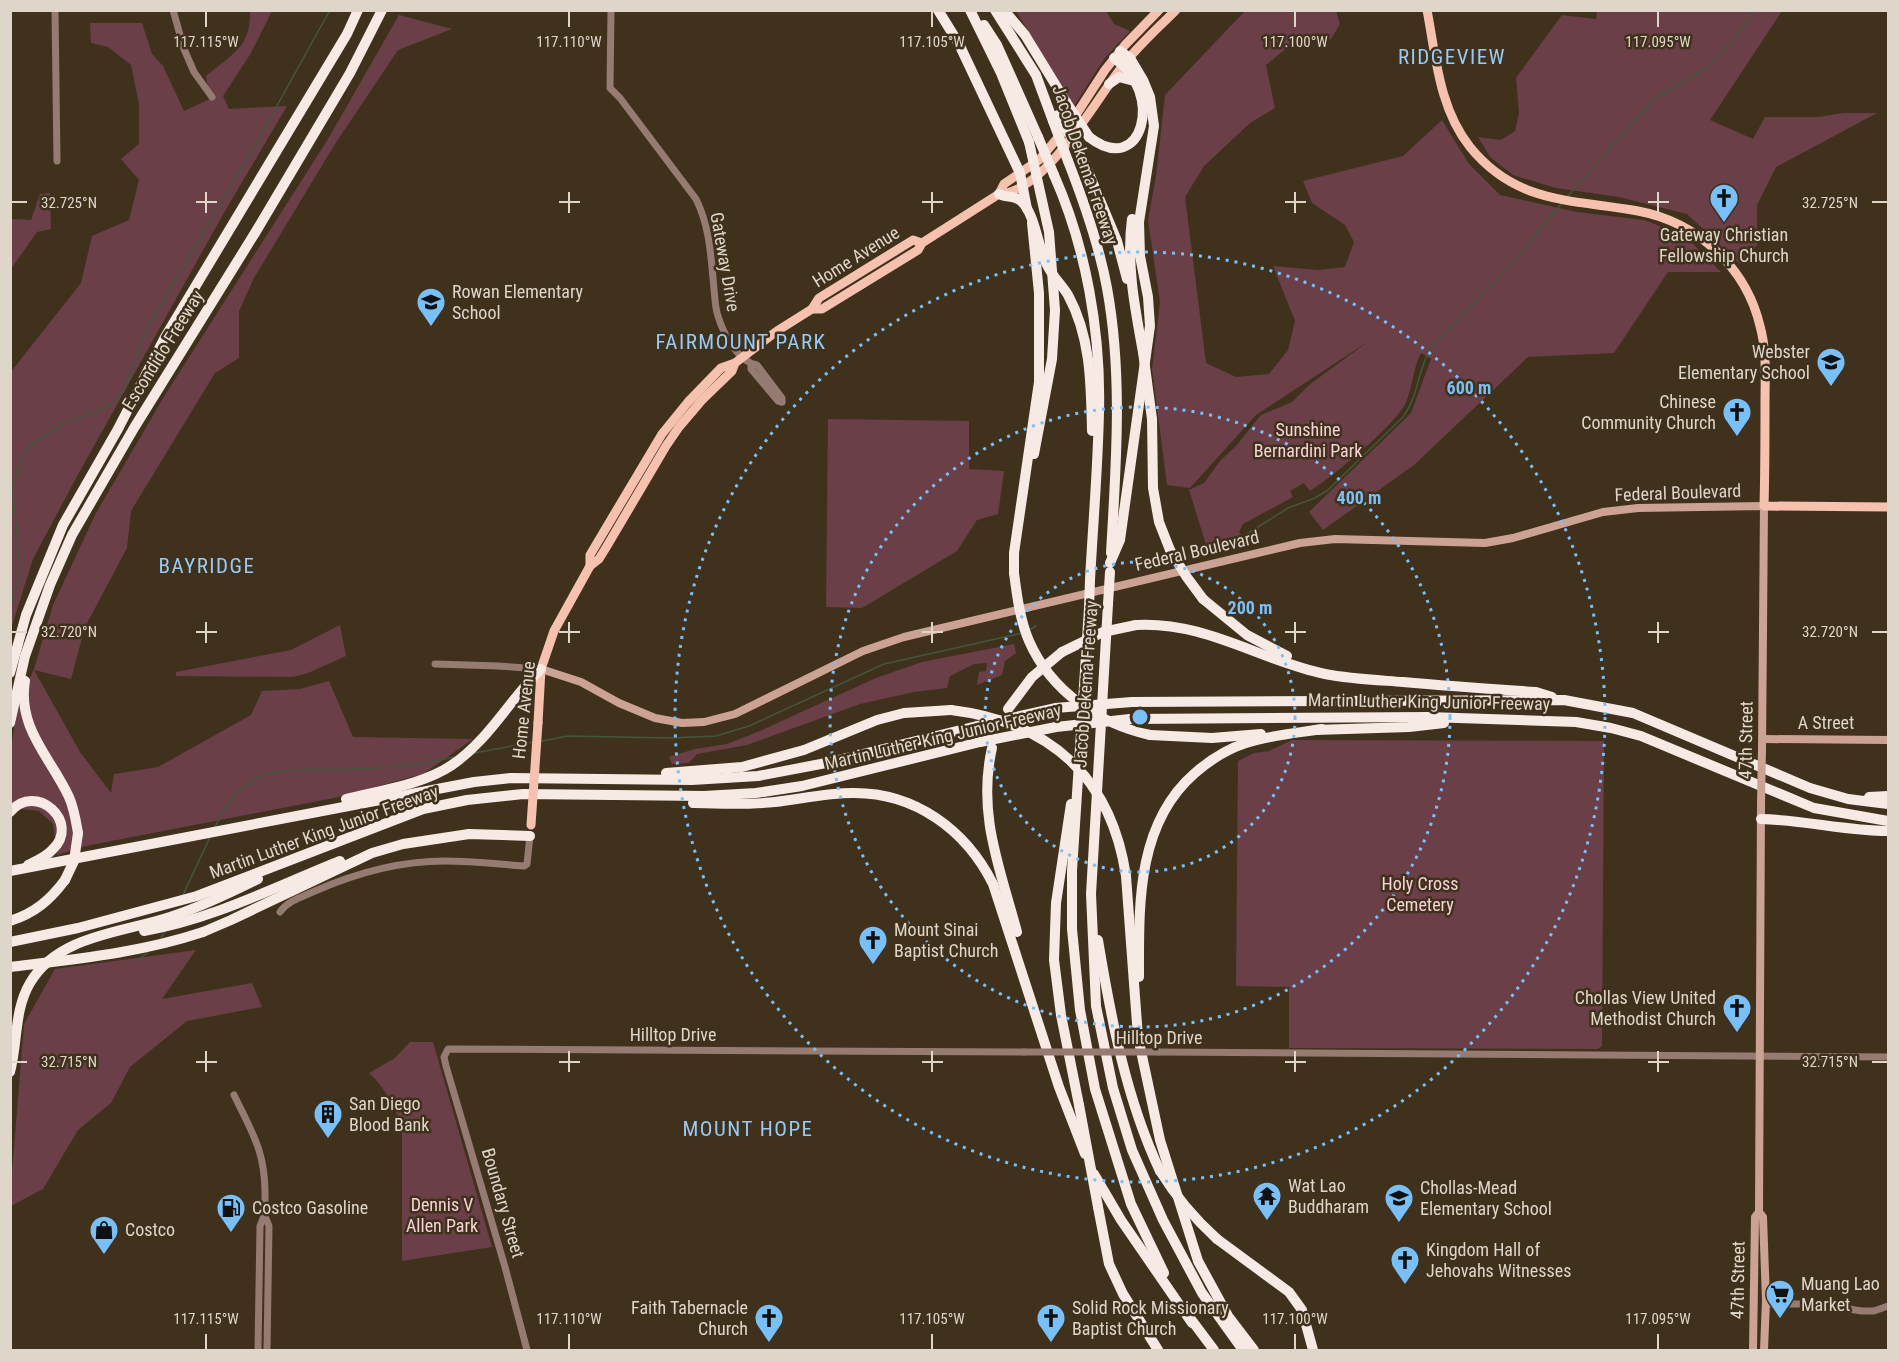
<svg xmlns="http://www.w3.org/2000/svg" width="1899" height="1361" viewBox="0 0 1899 1361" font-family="'Roboto Condensed',sans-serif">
	<rect width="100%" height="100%" fill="#40311d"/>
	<!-- green -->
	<g fill="#6a3f48">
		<path d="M 250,11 L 272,11 L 251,53 L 223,96 L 229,109 L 287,106 L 225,211 L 75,480 L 33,559 L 12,626 L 10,625 L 10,373 L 81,283 L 92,236 L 129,220 L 139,180 L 121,159 L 139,144 L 139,104 L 131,65 L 108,47 L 91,43 L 90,23 L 142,23 L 152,54 L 163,66 L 184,111 L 210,99 L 206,76 C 232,54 251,47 250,11 Z"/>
		<polygon points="1016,11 1106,11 1114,24 1130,31 1104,59 1074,106"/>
		<path d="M 1245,11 L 1336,11 L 1340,24 L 1331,39 L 1314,42 L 1295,41 L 1266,65 L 1275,108 L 1250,123 L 1204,166 L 1185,197 L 1206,363 L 1236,377 L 1269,374 L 1288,350 L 1295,321 L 1273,266 L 1318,270 L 1345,267 L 1354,242 L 1345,225 L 1312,203 L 1303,181 L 1403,156 L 1442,120 L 1469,164 L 1500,195 L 1577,212 L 1644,220 L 1685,236 L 1721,272 L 1668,272 L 1614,353 L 1528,357 L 1414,465 L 1323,530 L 1309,512 L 1411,413 L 1431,359 L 1421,353 C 1413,368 1413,386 1406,402 C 1397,424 1331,478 1310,491 L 1304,483 L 1290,491 L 1293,497 L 1243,524 L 1239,532 L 1244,539 L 1209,554 L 1189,490 L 1204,483 L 1220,461 L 1236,446 L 1261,415 L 1292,402 L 1309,385 L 1369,341 L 1256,415 L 1190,488 L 1167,485 L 1152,369 L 1160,302 L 1148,220 L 1156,176 L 1165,95 Z"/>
		<polygon points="1597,11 1782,11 1710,120 1753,139 1765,117 1819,117 1843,113 1877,113 1776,167 1757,205 1757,245 1740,264 1687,214 1619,197 1556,188 1513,175 1490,157 1478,137 1501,140 1515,131 1519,113 1516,78 1562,15 1596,19"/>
		<polygon points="399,15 452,29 398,50 335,144 254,278 239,311 239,358 215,373 131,511 127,548 85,627 71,679 34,670 80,752 111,793 114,774 158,767 251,715 262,691 300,689 329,681 353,737 473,739 423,774 334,798 86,846 57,855 53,824 39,811 11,808 11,750 17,707 34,669 53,605 96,513 165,395 328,139"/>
		<polygon points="50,193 51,229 37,232 11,269 11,219 31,220 40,194"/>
		<polygon points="828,419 969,421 969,469 1004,471 998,514 977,520 957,551 862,608 826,607"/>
		<polygon points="340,625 346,656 308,673 293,677 176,676 176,672 291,650"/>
		<polygon points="1014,644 1016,653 1005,661 1002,675 977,685 979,672 986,671 987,663 974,664 950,676 947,688 914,692 860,704 747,745 697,754 689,763 672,764 669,757 695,749 727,744 760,731 876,678 922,662"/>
		<polygon points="1292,740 1604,741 1602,1046 1598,1049 1289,1048 1289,987 1236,986 1238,761 1254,753 1269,751"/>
		<polygon points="196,950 162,999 252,983 262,1007 187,1021 130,1067 111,1103 78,1130 43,1189 11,1206 11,1184 24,1024 55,969"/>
		<path d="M 410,1042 L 433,1042 L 492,1247 L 402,1261 L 402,1126 C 394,1107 385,1087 369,1073 L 395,1058 Z"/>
	</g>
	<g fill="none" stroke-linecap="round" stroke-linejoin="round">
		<!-- stream -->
		<g stroke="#43573d" stroke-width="1.5">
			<polyline points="1568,196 1655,98 1704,70 1719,58 1755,10"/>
			<path d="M 1242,537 L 1288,508 L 1315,498 L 1328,490 L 1403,417 C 1419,396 1417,370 1431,348 L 1519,256 L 1561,204"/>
			<polyline points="10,608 20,572 13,490 19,464 27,448 65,423 109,406 121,396 127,383 147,328 258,140 330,10"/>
			<polyline points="1029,630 1036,626"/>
			<polyline points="542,741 568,736 670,738 716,736 749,726 884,664 1022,633"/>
			<polyline points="474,753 534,742"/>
			<path d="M 215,827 C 224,808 236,788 256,778 C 284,766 328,770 358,769 C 391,768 422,764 454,757"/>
			<polyline points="183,895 210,837"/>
			<polyline points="160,940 165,931"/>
			<polyline points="137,961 148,952"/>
		</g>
		<!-- tertiary -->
		<g stroke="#957b72" stroke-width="7">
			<polyline points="55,10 57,161"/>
			<polyline points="173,10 184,49 194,72 212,97"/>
			<path d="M 611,10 L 610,88 L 620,98 L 696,199 C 710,227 711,258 714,289 C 715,298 715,308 718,316 C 723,333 738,362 757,365 L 782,398 L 782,402"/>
			<polyline points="751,364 751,369 778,401 782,402"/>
			<polyline points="435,664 498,666 541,669"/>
			<path d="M 280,912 C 289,900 302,897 315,891 C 356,873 400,861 445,861 C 471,861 497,864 524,866 L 527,864 L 530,836"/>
			<polyline points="1159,1052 1888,1057"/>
			<path d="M 234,1095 C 253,1134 266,1153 265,1198 C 265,1209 265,1216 260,1226 L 258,1350"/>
			<polyline points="265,1216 269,1226 267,1350"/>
			<polyline points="1766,1304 1815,1304 1862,1311 1874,1311 1888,1306"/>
			<polyline points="527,1350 505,1267 446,1066 444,1057 448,1049 1024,1052"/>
		</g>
		<!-- secondary -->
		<g stroke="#cca294" stroke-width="8">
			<polyline points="541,669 581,682 619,703 655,718 682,723 704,722 735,714 863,651 904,637 1300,543 1335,539 1485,543 1513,538 1603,512 1638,508 1764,506 1762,749"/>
			<polyline points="1763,739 1888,740"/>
			<polyline points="1761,804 1759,1212 1763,1217 1766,1300 1764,1350"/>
			<polyline points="1753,1350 1755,1217 1759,1212"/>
		</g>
		<!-- primary -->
		<g stroke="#f6c1ae" stroke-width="9">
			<path d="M 1427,10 C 1436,57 1439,108 1470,147 C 1517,205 1573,199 1638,211 C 1697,222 1746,267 1760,326 C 1767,351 1765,377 1765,402 C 1765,437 1765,472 1764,506 L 1888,507"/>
			<polyline points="999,194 1004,184 1039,160 1072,121 1105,70 1125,45 1159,10"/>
			<polyline points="812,309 819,298 913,240 922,243"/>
			<path d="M 590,566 L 590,555 L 662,434 L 688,402 L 721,368 L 735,363 L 777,331 L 812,309 L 822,309 L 918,250 L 922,243 L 999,194 C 1047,192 1097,97 1124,64 C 1140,44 1158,28 1176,10"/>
			<polyline points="538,723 541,669 554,631 590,566 599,559 607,546 666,446 679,427 702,400 732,371 735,363"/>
		</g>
		<!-- motorway -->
		<g stroke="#f7eae5" stroke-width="10">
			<polyline points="938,10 959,44 1020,173 1027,209"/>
			<polyline points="970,10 1001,73 1029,142"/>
			<polyline points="995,10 1036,75 1053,121"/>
			<polyline points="1004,10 1025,35 1066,102"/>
			<polyline points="984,25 997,45 1038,137"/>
			<polyline points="1109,84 1119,77 1134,81"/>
			<path d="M 1089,137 C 1143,179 1165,92 1114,58"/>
			<polyline points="1079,150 1117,241 1127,279"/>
			<path d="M 1068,161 C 1084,202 1099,244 1107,288 C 1123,375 1116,465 1111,553"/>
			<path d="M 1054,175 C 1086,247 1101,332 1099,411 C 1098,467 1093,524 1090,580"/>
			<path d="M 999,194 C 1006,198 1014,195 1021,201 C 1035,213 1038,248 1047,265 C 1052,276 1062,285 1068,295 C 1091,337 1091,385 1092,431"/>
			<path d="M 1132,219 C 1126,263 1135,309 1143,352"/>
			<polyline points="1152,419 1153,488 1159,522 1170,550"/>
			<polyline points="1034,454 1052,359 1055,310"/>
			<polyline points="1110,563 1120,540 1150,326 1148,297 1140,256 1139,222 1154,126 1150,97 1143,80 1130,58 1120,51"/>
			<polyline points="1014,573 1014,553 1039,382 1039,293 1032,223"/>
			<polyline points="1203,599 1247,635 1287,656"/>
			<polyline points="1108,604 1091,894 1096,1006 1113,1088 1132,1150 1163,1220 1202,1293 1243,1350"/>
			<polyline points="1089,608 1072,871 1072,929 1080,1010 1095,1089 1131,1204 1164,1273"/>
			<path d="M 1136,625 C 1205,621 1259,660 1325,674 C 1351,679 1377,680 1403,682 C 1447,686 1491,689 1536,692 L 1552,697"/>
			<polyline points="10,673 26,615 63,525 118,429 165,337 347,34 358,10"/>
			<path d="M 25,681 C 17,728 51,758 69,797 C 74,808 76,821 78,833"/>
			<polyline points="1132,702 1564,700 1633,713 1810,788 1848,799 1888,804"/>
			<polyline points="1008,709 1032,677 1062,652"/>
			<polyline points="1130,719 1428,717 1576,722 1611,728 1641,736 1814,808 1888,821"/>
			<polyline points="10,723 25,656 50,585 72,535 134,428 255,233 350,73 382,10"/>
			<polyline points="1315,730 1409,727 1444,723"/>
			<polyline points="1150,735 1212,738 1261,734"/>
			<path d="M 992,748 C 977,814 1000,868 1017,932"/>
			<polyline points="666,773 742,767 804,750 877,720 904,713 951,710"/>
			<polyline points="1869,797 1888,796"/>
			<path d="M 346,799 C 381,790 422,785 452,765 C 489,740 510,699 541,669"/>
			<path d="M 693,803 C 721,804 748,805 775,802 C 801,799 827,793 852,793 C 915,792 966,830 993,884 L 1059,1087 L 1085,1154"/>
			<polyline points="1071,804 1056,903 1054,960 1061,1015 1079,1105"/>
			<path d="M 10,812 C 36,781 82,823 52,850 C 46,857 36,861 28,865"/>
			<path d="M 1761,819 C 1804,820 1846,831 1888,831"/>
			<polyline points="10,871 474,782 511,778 692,780 758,776 826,763 977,726"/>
			<polyline points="1126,876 1138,1037 1160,1140 1198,1261 1228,1316 1254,1350"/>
			<path d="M 10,921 C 35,913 50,900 65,880"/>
			<path d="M 144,931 C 213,919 275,887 340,861"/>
			<polyline points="203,932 231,920 372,853 403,844 469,834 530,836"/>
			<path d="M 1098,940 C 1111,1018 1126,1099 1160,1171"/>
			<polyline points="10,942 78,928 197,896 423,809 467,800 523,794 704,796 756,793 802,786 980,742"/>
			<path d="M 1139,977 C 1139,906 1136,824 1195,773 C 1210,760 1227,749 1246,743 C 1271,735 1297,733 1322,729"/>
			<path d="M 10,1072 C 18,1042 14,1010 30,983 C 58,935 122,933 170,917 C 201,907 230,893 258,879"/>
			<polyline points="1094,1174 1121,1220 1192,1323"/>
			<polyline points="1098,1207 1109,1264 1123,1294 1158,1350"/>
			<polyline points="1217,1239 1289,1292 1302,1310 1313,1350"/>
			<polyline points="1190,1318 1214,1350"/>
		</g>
		<!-- tertiary-bridge -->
		<polyline stroke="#957b72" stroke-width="7" points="1024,1052 1159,1052"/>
		<!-- secondary-bridge -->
		<polyline stroke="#cca294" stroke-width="8" points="1761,804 1762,749"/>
		<!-- primary-bridge -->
		<polyline stroke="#f6c1ae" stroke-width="9" points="531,825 538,723"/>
		<!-- motorway-bridge -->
		<g stroke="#f7eae5" stroke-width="10">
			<polyline points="1066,102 1089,137"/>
			<polyline points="1058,115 1079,150"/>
			<polyline points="1053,121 1068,161"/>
			<polyline points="1038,137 1054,175"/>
			<polyline points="1029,142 1049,232 1055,310"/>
			<polyline points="1143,352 1152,419"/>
			<polyline points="1170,550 1186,576 1203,599"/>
			<path d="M 1014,573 C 1017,596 1020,620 1029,641 C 1051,691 1099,724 1150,735"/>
			<polyline points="1108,604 1110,572"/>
			<polyline points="1089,608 1090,580"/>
			<polyline points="1062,652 1103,632 1136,625"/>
			<path d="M 951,710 C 1050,722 1111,777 1126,876"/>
			<polyline points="977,726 1055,708 1132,702"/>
			<polyline points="980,742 1056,727 1130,719"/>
			<polyline points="65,880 74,861 78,833"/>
			<path d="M 10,967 C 76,959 140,953 203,932"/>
			<polyline points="1079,1105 1098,1207"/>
			<path d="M 1160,1171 C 1176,1197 1194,1218 1217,1239"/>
		</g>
	</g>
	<!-- ticks -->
	<path fill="none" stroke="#dfd6ca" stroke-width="2" d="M 206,12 L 206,27M 569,12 L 569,27M 932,12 L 932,27M 1295,12 L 1295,27M 1658,12 L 1658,27M 206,192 L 206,213M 569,192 L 569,213M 932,192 L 932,213M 1295,192 L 1295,213M 1658,192 L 1658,213M 12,202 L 27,202M 196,202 L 217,202M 559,202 L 580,202M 922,202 L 943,202M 1285,202 L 1306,202M 1648,202 L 1669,202M 1872,202 L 1887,202M 206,622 L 206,643M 569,622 L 569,643M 932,622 L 932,643M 1295,622 L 1295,643M 1658,622 L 1658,643M 12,632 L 27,632M 196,632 L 217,632M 559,632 L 580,632M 922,632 L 943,632M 1285,632 L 1306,632M 1648,632 L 1669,632M 1872,632 L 1887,632M 206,1051 L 206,1072M 569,1051 L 569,1072M 932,1051 L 932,1072M 1295,1051 L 1295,1072M 1658,1051 L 1658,1072M 12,1062 L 27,1062M 196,1062 L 217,1062M 559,1062 L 580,1062M 922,1062 L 943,1062M 1285,1062 L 1306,1062M 1648,1062 L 1669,1062M 1872,1062 L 1887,1062M 206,1334 L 206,1349M 569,1334 L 569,1349M 932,1334 L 932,1349M 1295,1334 L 1295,1349M 1658,1334 L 1658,1349"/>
	<!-- distance rings -->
	<g fill="none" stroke="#79bff8" stroke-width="3" stroke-dasharray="3 6">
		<circle cx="1140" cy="717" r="155"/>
		<circle cx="1140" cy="717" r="310"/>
		<circle cx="1140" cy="717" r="465"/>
	</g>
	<!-- icons -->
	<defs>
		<g id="church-pin" transform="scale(1.5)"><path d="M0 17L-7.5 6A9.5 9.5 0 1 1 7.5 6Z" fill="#79bff8" stroke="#40311d"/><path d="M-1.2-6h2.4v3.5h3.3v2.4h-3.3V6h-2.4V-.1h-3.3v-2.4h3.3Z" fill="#111"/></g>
		<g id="school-pin" transform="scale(1.5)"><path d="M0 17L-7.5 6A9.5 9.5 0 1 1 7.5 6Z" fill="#79bff8" stroke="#40311d"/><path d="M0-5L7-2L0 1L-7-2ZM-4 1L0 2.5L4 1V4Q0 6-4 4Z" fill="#111"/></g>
		<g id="building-pin" transform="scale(1.5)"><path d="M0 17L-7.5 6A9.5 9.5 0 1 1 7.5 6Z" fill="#79bff8" stroke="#40311d"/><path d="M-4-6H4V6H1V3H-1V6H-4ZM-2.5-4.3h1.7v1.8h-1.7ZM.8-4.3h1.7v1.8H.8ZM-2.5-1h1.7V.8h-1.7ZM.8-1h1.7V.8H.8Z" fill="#111"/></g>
		<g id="temple-pin" transform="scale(1.5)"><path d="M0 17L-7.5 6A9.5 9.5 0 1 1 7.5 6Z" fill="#79bff8" stroke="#40311d"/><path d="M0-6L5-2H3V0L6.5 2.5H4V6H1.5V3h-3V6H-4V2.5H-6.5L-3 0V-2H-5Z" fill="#111"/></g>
		<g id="fuel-pin" transform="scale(1.5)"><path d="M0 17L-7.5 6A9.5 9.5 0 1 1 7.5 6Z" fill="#79bff8" stroke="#40311d"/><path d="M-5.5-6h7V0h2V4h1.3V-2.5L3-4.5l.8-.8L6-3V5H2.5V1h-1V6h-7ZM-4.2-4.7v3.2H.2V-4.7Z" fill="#111"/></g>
		<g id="shop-pin" transform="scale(1.5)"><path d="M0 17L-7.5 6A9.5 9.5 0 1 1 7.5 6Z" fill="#79bff8" stroke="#40311d"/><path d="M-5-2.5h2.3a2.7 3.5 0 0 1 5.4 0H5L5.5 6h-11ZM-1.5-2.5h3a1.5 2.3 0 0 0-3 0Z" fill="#111"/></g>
		<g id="supermarket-pin" transform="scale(1.5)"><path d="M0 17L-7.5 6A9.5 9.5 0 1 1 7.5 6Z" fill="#79bff8" stroke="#40311d"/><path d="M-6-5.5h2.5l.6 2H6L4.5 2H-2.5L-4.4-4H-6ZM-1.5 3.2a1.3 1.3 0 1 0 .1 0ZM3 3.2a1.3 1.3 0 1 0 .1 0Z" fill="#111"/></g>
	</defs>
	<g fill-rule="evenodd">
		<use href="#church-pin" x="1724" y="198"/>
		<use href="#school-pin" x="431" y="302"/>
		<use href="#school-pin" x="1831" y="362"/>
		<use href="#church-pin" x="1737" y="412"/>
		<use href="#church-pin" x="873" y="940"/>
		<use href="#church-pin" x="1737" y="1008"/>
		<use href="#building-pin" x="328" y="1114"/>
		<use href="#temple-pin" x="1267" y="1196"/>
		<use href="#school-pin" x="1399" y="1198"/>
		<use href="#fuel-pin" x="231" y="1208"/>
		<use href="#shop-pin" x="104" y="1230"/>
		<use href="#church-pin" x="1405" y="1260"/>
		<use href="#supermarket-pin" x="1780" y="1294"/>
		<use href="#church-pin" x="769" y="1318"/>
		<use href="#church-pin" x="1051" y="1318"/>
	</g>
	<g text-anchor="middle" stroke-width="5" stroke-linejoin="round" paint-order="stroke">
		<!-- street labels -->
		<g font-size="18" fill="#dfd6ca" stroke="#40311d">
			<text transform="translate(1085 165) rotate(71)" y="6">Jacob Dekema Freeway</text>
			<text transform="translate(856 257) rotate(-32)" y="6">Home Avenue</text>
			<text transform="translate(725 262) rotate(80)" y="6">Gateway Drive</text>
			<text transform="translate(163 350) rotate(-58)" y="6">Escondido Freeway</text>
			<text transform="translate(1678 493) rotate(-2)" y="6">Federal Boulevard</text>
			<text transform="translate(1197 551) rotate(-13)" y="6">Federal Boulevard</text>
			<text transform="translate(1086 684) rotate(-86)" y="6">Jacob Dekema Freeway</text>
			<text transform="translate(1429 702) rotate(1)" y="6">Martin Luther King Junior Freeway</text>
			<text transform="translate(524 710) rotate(-84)" y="6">Home Avenue</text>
			<text x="1826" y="729">A Street</text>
			<text transform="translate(943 737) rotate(-13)" y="6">Martin Luther King Junior Freeway</text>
			<text transform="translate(1746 740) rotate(-89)" y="6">47th Street</text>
			<text transform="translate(324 832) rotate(-20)" y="6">Martin Luther King Junior Freeway</text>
			<text x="673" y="1041">Hilltop Drive</text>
			<text x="1159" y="1044">Hilltop Drive</text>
			<text transform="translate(503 1203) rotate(74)" y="6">Boundary Street</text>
			<text transform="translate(1738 1280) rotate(-89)" y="6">47th Street</text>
		</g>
		<!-- poi labels -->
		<g font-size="18" fill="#dfd6ca" stroke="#40311d" text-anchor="start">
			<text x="1724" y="241" text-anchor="middle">Gateway Christian<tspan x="1724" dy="21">Fellowship Church</tspan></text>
			<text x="452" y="298">Rowan Elementary<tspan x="452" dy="21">School</tspan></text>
			<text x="1810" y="358" text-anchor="end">Webster<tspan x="1810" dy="21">Elementary School</tspan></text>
			<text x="1716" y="408" text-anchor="end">Chinese<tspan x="1716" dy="21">Community Church</tspan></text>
			<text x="894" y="936">Mount Sinai<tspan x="894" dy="21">Baptist Church</tspan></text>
			<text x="1716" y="1004" text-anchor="end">Chollas View United<tspan x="1716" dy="21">Methodist Church</tspan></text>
			<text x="349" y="1110">San Diego<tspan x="349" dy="21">Blood Bank</tspan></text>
			<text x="1288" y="1192">Wat Lao<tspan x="1288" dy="21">Buddharam</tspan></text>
			<text x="1420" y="1194">Chollas-Mead<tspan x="1420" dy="21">Elementary School</tspan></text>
			<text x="252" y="1214">Costco Gasoline</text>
			<text x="125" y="1236">Costco</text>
			<text x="1426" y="1256">Kingdom Hall of<tspan x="1426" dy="21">Jehovahs Witnesses</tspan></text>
			<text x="1801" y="1290">Muang Lao<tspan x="1801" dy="21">Market</tspan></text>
			<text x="748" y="1314" text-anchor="end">Faith Tabernacle<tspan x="748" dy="21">Church</tspan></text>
			<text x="1072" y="1314">Solid Rock Missionary<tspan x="1072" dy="21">Baptist Church</tspan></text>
		</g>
		<!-- park labels -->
		<g font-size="18" fill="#f8d2d9" stroke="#40311d">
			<text x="1308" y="436">Sunshine<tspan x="1308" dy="21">Bernardini Park</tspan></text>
			<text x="1420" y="890">Holy Cross<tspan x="1420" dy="21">Cemetery</tspan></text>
			<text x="442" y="1211">Dennis V<tspan x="442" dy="21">Allen Park</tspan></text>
		</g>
		<!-- quarter labels -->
		<g font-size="21" letter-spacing="1.5" fill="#97caf4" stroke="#40311d">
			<text x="1452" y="64">RIDGEVIEW</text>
			<text x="741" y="349">FAIRMOUNT PARK</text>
			<text x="207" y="573">BAYRIDGE</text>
			<text x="748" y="1136">MOUNT HOPE</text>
		</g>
	</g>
	<g font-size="15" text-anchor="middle" fill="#dfd6ca" stroke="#40311d" stroke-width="5" stroke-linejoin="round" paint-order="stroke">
		<text x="206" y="47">117.115°W</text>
		<text x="569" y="47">117.110°W</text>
		<text x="932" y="47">117.105°W</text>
		<text x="1295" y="47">117.100°W</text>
		<text x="1658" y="47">117.095°W</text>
		<text x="69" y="208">32.725°N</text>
		<text x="1830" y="208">32.725°N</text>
		<text x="69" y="637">32.720°N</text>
		<text x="1830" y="637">32.720°N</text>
		<text x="69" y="1067">32.715°N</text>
		<text x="1830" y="1067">32.715°N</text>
		<text x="206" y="1324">117.115°W</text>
		<text x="569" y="1324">117.110°W</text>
		<text x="932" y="1324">117.105°W</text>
		<text x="1295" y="1324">117.100°W</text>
		<text x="1658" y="1324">117.095°W</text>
	</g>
	<circle cx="1140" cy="717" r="9" fill="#79bff8" stroke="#40311d" stroke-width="3"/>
	<g font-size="18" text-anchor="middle" font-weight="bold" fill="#79bff8" stroke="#40311d" stroke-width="5" stroke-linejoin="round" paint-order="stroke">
		<text x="1469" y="394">600 m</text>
		<text x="1359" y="504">400 m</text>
		<text x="1250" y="614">200 m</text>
	</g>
	<!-- border -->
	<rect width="1899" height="1361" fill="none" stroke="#dfd6ca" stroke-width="24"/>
</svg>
